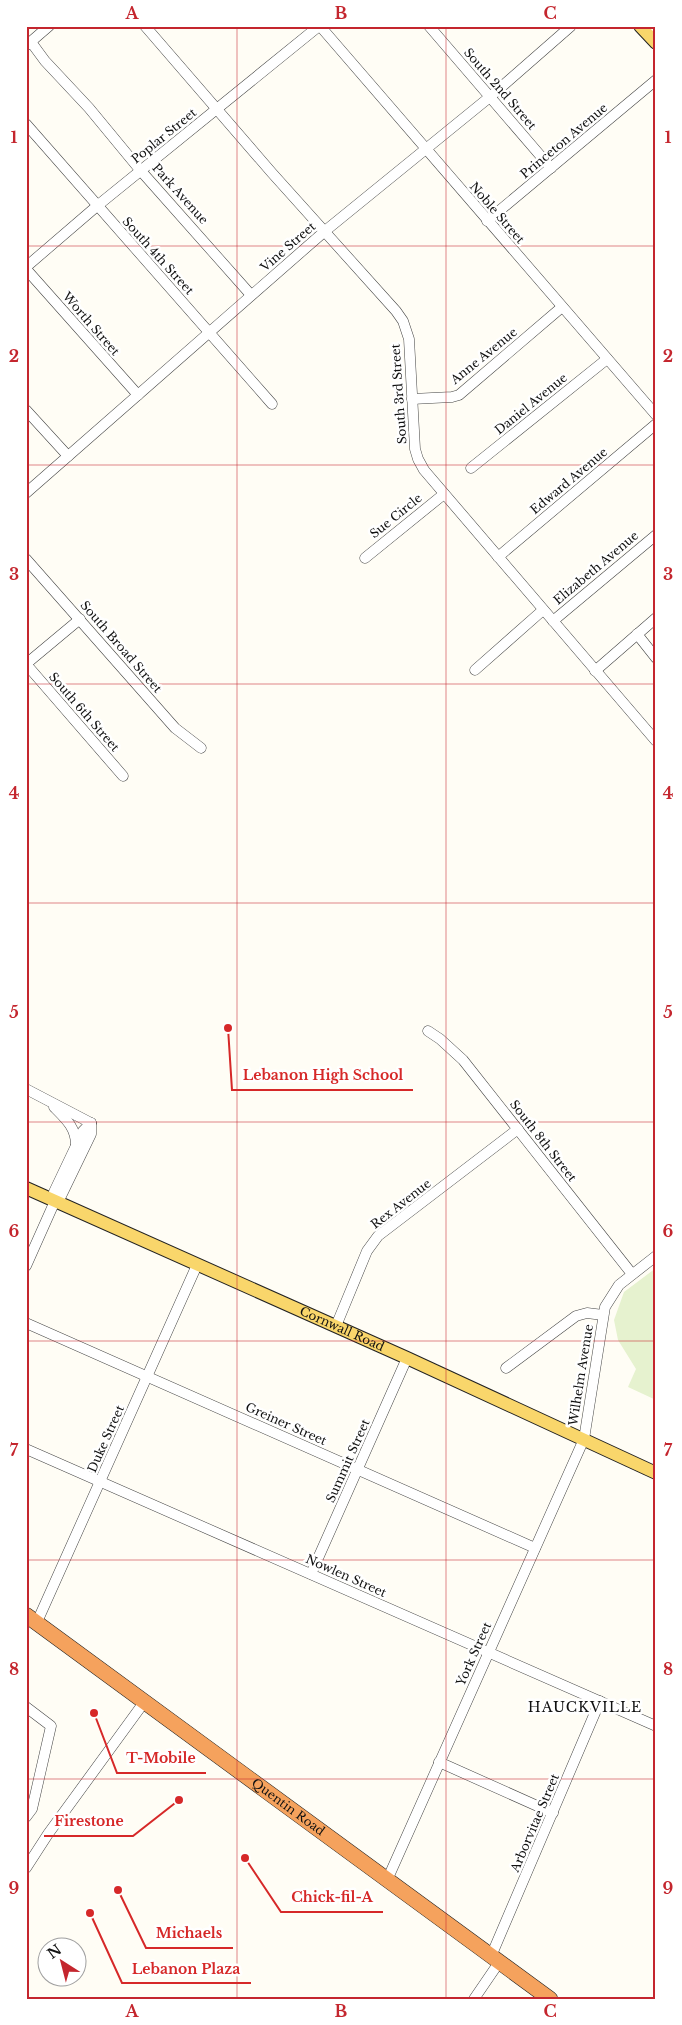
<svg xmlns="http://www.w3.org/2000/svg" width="682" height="2025" viewBox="0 0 682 2025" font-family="'Libre Baskerville',serif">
	<rect width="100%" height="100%" fill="#fffdf5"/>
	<!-- pitch -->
	<polygon fill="#e6f2cf" points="656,1268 656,1400 628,1387 636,1369 618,1340 614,1320 624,1292"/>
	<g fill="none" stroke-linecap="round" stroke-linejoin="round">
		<!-- minor casing -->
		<g stroke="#444" stroke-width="11">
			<g id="minor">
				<polyline points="145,26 272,173 396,311 403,321 409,339 415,449 418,459 424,470 656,741"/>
				<polyline points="320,26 656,415"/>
				<polyline points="429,26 551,168"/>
				<polyline points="648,35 656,27"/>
				<polyline points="31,42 45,61 89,108 141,171 251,295"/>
				<polyline points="27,45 49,26"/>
				<polyline points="26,124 272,404"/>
				<polyline points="487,221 656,80"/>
				<polyline points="26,267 97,206 319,26"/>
				<polyline points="26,269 138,395"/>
				<polyline points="412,399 452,397 459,395 562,307"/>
				<polyline points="26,410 68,456"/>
				<polyline points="471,468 607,359"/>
				<polyline points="26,493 325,231 491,96 571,26"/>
				<polyline points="498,557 656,424"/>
				<polyline points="365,558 444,494"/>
				<polyline points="26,559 175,728 201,748"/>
				<polyline points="553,621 656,535"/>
				<polyline points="637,634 656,658"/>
				<polyline points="26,664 123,776"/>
				<polyline points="26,664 80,619"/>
				<polyline points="475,670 543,610"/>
				<polyline points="595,671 656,618"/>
				<polyline points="428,1031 440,1039 463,1060 632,1274"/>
				<polyline points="26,1089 91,1123"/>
				<path d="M 54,1107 C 66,1119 76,1128 76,1145"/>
				<polyline points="55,1201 54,1192 83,1131 91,1123"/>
				<polyline points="26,1266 55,1201 61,1196 91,1134 91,1123"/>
				<polyline points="26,1323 535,1548"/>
				<polyline points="336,1326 367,1251 378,1236 518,1129"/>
				<polyline points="506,1368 576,1316 587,1313 603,1315"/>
				<polyline points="26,1449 656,1726"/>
				<polyline points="311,1574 407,1358"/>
				<polyline points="37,1622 197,1265"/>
				<polyline points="26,1707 51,1726 32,1809 26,1817"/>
				<polyline points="439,1762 553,1813"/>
				<polyline points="26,1868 48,1834 145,1701"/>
				<polyline points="388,1878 584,1439 605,1307 619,1285 656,1256"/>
				<polyline points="492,1954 600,1701"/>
				<polyline points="474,1999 500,1961"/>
			</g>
		</g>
		<!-- major casing -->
		<g stroke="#222" stroke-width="14">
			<g id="major">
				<polyline points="640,26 656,43"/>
				<path id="s1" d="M 26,1188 L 407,1358 L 656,1473"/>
			</g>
		</g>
		<!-- highway casing -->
		<g stroke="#222" stroke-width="16">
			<g id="highway">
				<path id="s2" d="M 26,1615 L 550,1999"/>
			</g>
		</g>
		<!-- minor -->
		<use href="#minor" stroke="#fff" stroke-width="10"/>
		<!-- major -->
		<use href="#major" stroke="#f9d66b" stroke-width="12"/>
		<!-- highway -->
		<use href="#highway" stroke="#f5a25d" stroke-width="15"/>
	</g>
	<!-- grid -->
	<path fill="none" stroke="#c4262e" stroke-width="1" stroke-opacity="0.55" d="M 237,26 L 237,1999M 446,26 L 446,1999M 26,246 L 656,246M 26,465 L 656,465M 26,684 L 656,684M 26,903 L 656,903M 26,1122 L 656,1122M 26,1341 L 656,1341M 26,1560 L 656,1560M 26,1779 L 656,1779"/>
	<g text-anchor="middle" stroke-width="5" stroke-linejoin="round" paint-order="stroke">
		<!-- street labels -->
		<g font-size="12" fill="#111" stroke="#fff">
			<text transform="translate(500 89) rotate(49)" y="4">South 2nd Street</text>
			<text transform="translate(164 136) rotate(-39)" y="4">Poplar Street</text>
			<text transform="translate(564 141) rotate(-40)" y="4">Princeton Avenue</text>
			<text transform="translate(180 194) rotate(48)" y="4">Park Avenue</text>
			<text transform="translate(497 213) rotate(49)" y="4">Noble Street</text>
			<text transform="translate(288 247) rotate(-41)" y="4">Vine Street</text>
			<text transform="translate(158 256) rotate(48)" y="4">South 4th Street</text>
			<text transform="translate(91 324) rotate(49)" y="4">Worth Street</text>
			<text transform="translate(484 356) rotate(-39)" y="4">Anne Avenue</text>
			<text transform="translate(399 394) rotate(-94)" y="4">South 3rd Street</text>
			<text transform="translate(531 404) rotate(-39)" y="4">Daniel Avenue</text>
			<text transform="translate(569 481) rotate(-40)" y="4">Edward Avenue</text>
			<text transform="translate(396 516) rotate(-39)" y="4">Sue Circle</text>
			<text transform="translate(596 568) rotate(-40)" y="4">Elizabeth Avenue</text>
			<text transform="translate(121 647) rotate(49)" y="4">South Broad Street</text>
			<text transform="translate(84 712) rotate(49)" y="4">South 6th Street</text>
			<text transform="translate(543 1141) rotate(52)" y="4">South 8th Street</text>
			<text transform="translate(401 1204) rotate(-38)" y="4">Rex Avenue</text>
			<text dy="4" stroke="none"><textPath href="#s1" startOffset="346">Cornwall Road</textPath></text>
			<text transform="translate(581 1375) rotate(-81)" y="4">Wilhelm Avenue</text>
			<text transform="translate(286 1424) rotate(24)" y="4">Greiner Street</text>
			<text transform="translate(106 1439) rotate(-66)" y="4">Duke Street</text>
			<text transform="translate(348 1461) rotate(-66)" y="4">Summit Street</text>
			<text transform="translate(346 1576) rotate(24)" y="4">Nowlen Street</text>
			<text transform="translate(474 1654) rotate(-66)" y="4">York Street</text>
			<text dy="4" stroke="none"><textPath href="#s2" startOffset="325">Quentin Road</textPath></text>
			<text transform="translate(535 1823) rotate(-67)" y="4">Arborvitae Street</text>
		</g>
		<!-- neighbourhood labels -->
		<g font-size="14" letter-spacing="1" fill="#111" stroke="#fff">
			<text x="585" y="1712">HAUCKVILLE</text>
		</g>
	</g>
	<!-- callouts -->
	<path fill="none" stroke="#d62828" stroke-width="2" d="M228 1028L232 1090H413M94 1713L117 1773H206M179 1800L133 1836H44M245 1858L281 1912H383M118 1890L146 1948H233M90 1913L122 1983H251"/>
	<g fill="#d62828" stroke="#fff" stroke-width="2">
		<circle cx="228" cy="1028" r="5"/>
		<circle cx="94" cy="1713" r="5"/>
		<circle cx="179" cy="1800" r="5"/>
		<circle cx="245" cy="1858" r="5"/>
		<circle cx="118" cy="1890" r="5"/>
		<circle cx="90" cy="1913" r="5"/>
	</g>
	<g font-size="14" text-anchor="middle" font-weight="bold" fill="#d62828" stroke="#fff" stroke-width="5" stroke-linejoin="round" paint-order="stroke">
		<text x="323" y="1080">Lebanon High School</text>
		<text x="161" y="1763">T-Mobile</text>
		<text x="89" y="1826">Firestone</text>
		<text x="332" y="1902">Chick-fil-A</text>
		<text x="189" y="1938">Michaels</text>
		<text x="186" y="1974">Lebanon Plaza</text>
	</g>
	<!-- border -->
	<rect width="682" height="2025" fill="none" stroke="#ffffff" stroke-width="55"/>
	<!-- north arrow -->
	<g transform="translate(62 1962) rotate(324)"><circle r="24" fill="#ffffff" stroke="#a0a0a0"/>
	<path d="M0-4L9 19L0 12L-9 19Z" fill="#c4262e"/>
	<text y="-8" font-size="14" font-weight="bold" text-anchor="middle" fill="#111111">N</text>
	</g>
	<rect x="28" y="28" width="626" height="1970" fill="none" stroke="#c4262e" stroke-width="2"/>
	<g font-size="16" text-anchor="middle" font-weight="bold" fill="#c4262e">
		<text x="132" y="19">A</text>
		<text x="341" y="19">B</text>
		<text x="550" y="19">C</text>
		<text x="14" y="143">1</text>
		<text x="668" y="143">1</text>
		<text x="14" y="362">2</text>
		<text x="668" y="362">2</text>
		<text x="14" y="580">3</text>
		<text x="668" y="580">3</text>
		<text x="14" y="799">4</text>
		<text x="668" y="799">4</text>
		<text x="14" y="1018">5</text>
		<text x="668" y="1018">5</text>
		<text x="14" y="1237">6</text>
		<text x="668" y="1237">6</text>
		<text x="14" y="1456">7</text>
		<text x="668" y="1456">7</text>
		<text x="14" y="1675">8</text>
		<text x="668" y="1675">8</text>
		<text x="14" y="1894">9</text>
		<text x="668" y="1894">9</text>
		<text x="132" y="2017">A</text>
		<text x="341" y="2017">B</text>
		<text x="550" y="2017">C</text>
	</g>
</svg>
